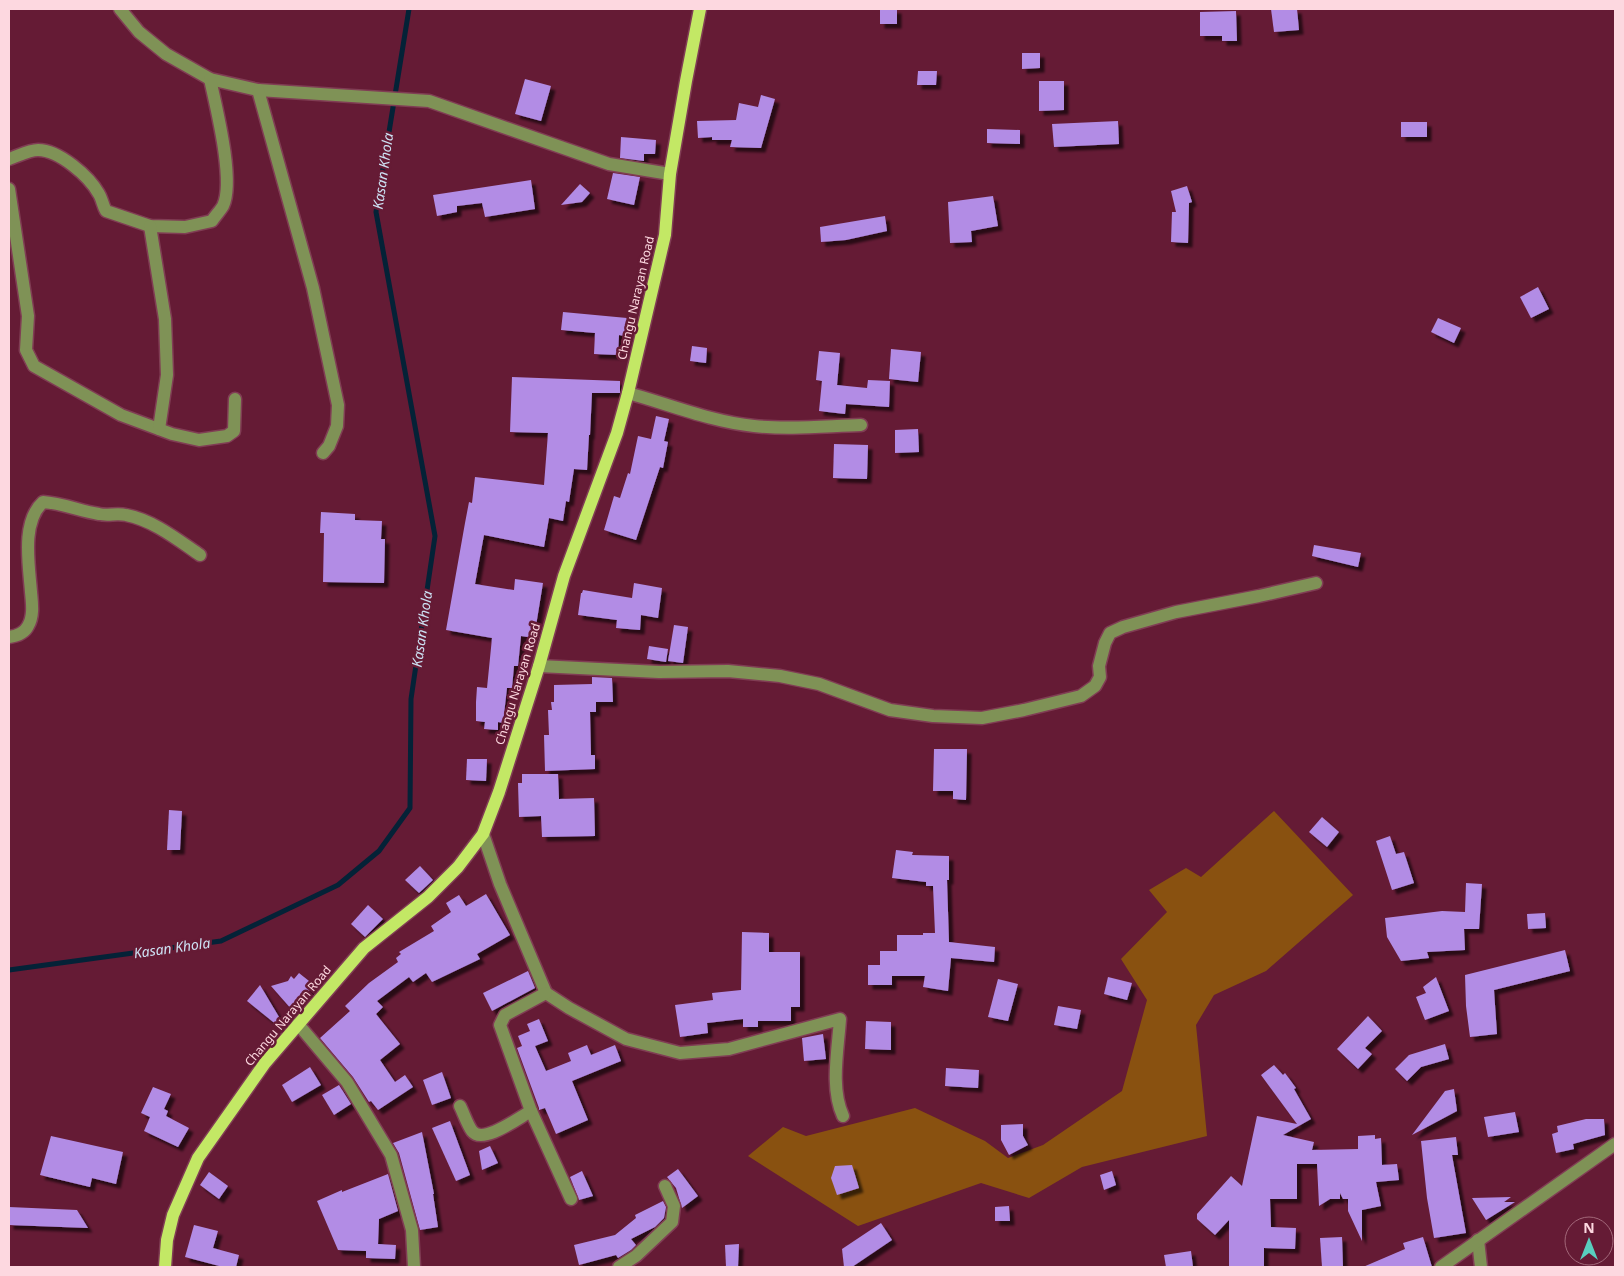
<svg xmlns="http://www.w3.org/2000/svg" width="1624" height="1276" viewBox="0 0 1624 1276" font-family="'Noto Sans',sans-serif">
	<defs>
		<filter id="shadow"><feDropShadow dx="4.5" dy="4.5" stdDeviation="1" flood-color="#0009"/></filter>
	</defs>
	<rect width="100%" height="100%" fill="#651b35"/>
	<!-- green -->
	<polygon fill="#895110" points="1274,811 1353,895 1266,971 1214,995 1196,1025 1207,1136 1082,1167 1029,1198 981,1183 858,1226 748,1156 783,1127 806,1136 915,1108 985,1141 1008,1158 1043,1145 1122,1091 1147,1000 1121,959 1167,912 1149,890 1186,868 1201,877"/>
	<g fill="none" stroke-linecap="round" stroke-linejoin="round">
		<!-- stream -->
		<polyline stroke="#042237" stroke-width="5" points="9,970 221,941 338,885 379,851 410,808 411,699 435,536 376,212 409,9"/>
	</g>
	<!-- building -->
	<g fill="#b28ce5" filter="url(#shadow)">
		<rect x="880" y="9" width="17" height="15"/>
		<polygon points="1271,9 1297,9 1299,30 1274,32"/>
		<polygon points="1236,11 1237,41 1222,41 1222,36 1200,36 1200,12"/>
		<polygon points="1022,53 1040,53 1040,68 1022,69"/>
		<polygon points="918,71 937,71 936,85 917,85"/>
		<polygon points="525,79 551,86 541,121 515,114"/>
		<polygon points="1039,81 1064,81 1064,110 1039,111"/>
		<polygon points="761,95 775,99 761,148 730,147 732,140 712,140 712,137 698,138 697,121 736,120 739,103 758,107"/>
		<polygon points="1118,121 1119,144 1054,147 1052,124"/>
		<rect x="1401" y="122" width="26" height="15"/>
		<polygon points="987,129 1020,130 1020,144 987,143"/>
		<polygon points="621,137 656,140 655,154 644,154 644,161 620,158"/>
		<polygon points="613,173 640,177 634,205 607,199"/>
		<polygon points="531,180 535,209 485,217 482,203 457,206 457,212 437,216 433,195"/>
		<polygon points="580,184 590,193 582,202 561,205"/>
		<polygon points="1187,186 1192,202 1189,203 1188,243 1171,242 1172,212 1176,212 1171,191"/>
		<polygon points="993,196 998,226 971,231 972,242 950,243 948,202"/>
		<polygon points="885,216 887,231 846,240 821,242 820,227"/>
		<polygon points="1538,287 1549,309 1531,318 1520,297"/>
		<polygon points="563,312 627,318 624,336 619,335 618,355 594,354 595,333 561,330"/>
		<polygon points="1438,318 1461,328 1454,343 1431,332"/>
		<polygon points="692,346 707,348 706,363 690,361"/>
		<polygon points="891,349 921,352 918,382 889,379"/>
		<polygon points="819,351 840,353 837,385 867,388 868,380 890,381 889,407 846,404 845,414 819,411 822,381 816,380"/>
		<polygon points="512,377 620,381 620,393 592,393 590,435 589,435 587,470 574,469 569,502 566,501 563,521 549,518 544,547 484,535 475,584 514,590 515,579 543,583 534,638 521,636 518,666 514,666 512,688 507,688 503,723 498,722 498,730 484,729 485,722 476,721 476,702 477,687 487,688 492,638 446,630 465,523 469,502 472,503 475,477 544,485 548,433 510,432"/>
		<polygon points="656,416 669,419 664,441 668,442 663,468 660,467 636,540 604,530 614,496 620,498 628,473 630,474 638,436 651,439"/>
		<polygon points="918,429 919,452 895,453 895,430"/>
		<polygon points="834,444 868,445 867,479 833,478"/>
		<polygon points="321,512 355,514 355,520 382,521 381,539 385,539 384,583 323,582 324,533 320,533"/>
		<polygon points="1314,545 1361,553 1358,567 1312,556"/>
		<polygon points="634,583 662,588 658,618 641,615 640,630 616,628 617,620 578,615 581,593 582,593 583,590 632,598"/>
		<polygon points="674,625 688,627 683,663 668,661"/>
		<polygon points="649,646 668,649 666,662 647,659"/>
		<polygon points="592,677 612,678 613,702 596,702 596,712 590,712 591,755 595,755 595,769 545,771 544,735 549,735 548,710 552,710 551,702 554,702 554,685 592,684"/>
		<polygon points="934,749 967,749 966,800 953,799 953,791 933,791"/>
		<polygon points="467,759 487,759 486,781 466,780"/>
		<polygon points="522,774 558,774 559,799 594,798 595,836 542,837 541,816 519,817 518,783 522,783"/>
		<polygon points="169,810 182,811 180,850 167,850"/>
		<polygon points="1322,817 1339,832 1327,847 1309,832"/>
		<polygon points="1390,836 1396,854 1404,852 1414,883 1392,890 1376,841"/>
		<polygon points="896,850 913,852 912,855 949,856 949,880 947,880 949,942 995,947 994,962 951,958 948,991 923,987 925,976 892,976 892,985 868,985 868,965 880,965 880,951 897,951 897,935 923,935 923,933 935,933 933,886 926,886 926,882 892,878"/>
		<polygon points="420,866 433,880 419,893 405,880"/>
		<polygon points="1466,883 1482,884 1479,929 1464,929 1465,950 1427,952 1429,958 1401,961 1387,937 1385,918 1442,911 1465,912"/>
		<polygon points="486,894 510,935 477,954 480,959 432,982 426,973 413,982 409,977 377,1001 383,1007 376,1014 400,1044 380,1060 395,1082 405,1075 413,1087 378,1110 371,1101 369,1102 353,1077 320,1038 350,1011 345,1006 369,983 398,962 396,958 401,954 399,952 434,931 431,926 451,912 446,903 459,895 466,906"/>
		<polygon points="368,905 383,919 365,937 351,924"/>
		<polygon points="1545,913 1546,928 1528,929 1527,914"/>
		<polygon points="742,932 769,933 769,952 800,952 800,1007 791,1007 791,1021 758,1021 758,1027 743,1027 743,1019 707,1023 708,1033 680,1037 675,1005 713,1000 712,993 741,990"/>
		<polygon points="1565,950 1570,971 1494,990 1497,1034 1470,1037 1466,1006 1465,975"/>
		<polygon points="528,971 535,988 492,1011 483,993"/>
		<polygon points="299,973 314,985 293,1011 271,986 288,981 291,976 294,979"/>
		<polygon points="1108,977 1132,983 1127,1000 1104,994"/>
		<polygon points="1436,977 1449,1011 1425,1020 1416,997 1426,993 1423,987"/>
		<polygon points="998,979 1018,984 1008,1021 988,1017"/>
		<polygon points="260,985 285,1027 283,1030 247,1001"/>
		<polygon points="1058,1006 1081,1010 1077,1029 1054,1025"/>
		<polygon points="1368,1016 1382,1031 1365,1048 1372,1054 1358,1069 1337,1049"/>
		<polygon points="539,1019 548,1041 535,1046 546,1071 571,1061 568,1053 587,1045 591,1055 615,1045 621,1061 572,1081 588,1120 556,1134 545,1108 539,1110 539,1108 517,1048 522,1046 518,1036 530,1031 527,1024"/>
		<polygon points="866,1021 891,1022 891,1050 865,1049"/>
		<polygon points="823,1034 826,1059 804,1061 802,1038"/>
		<polygon points="1445,1044 1449,1059 1421,1067 1407,1081 1395,1069 1409,1055"/>
		<polygon points="1274,1065 1283,1075 1285,1073 1296,1088 1294,1089 1311,1119 1283,1135 1314,1142 1312,1150 1358,1149 1358,1136 1375,1135 1375,1139 1381,1138 1382,1165 1397,1164 1399,1180 1376,1182 1381,1206 1362,1210 1362,1241 1348,1211 1348,1199 1343,1199 1340,1193 1340,1199 1330,1199 1319,1206 1317,1164 1297,1164 1297,1199 1270,1199 1271,1227 1296,1228 1295,1249 1264,1248 1264,1267 1229,1267 1229,1220 1215,1235 1197,1219 1197,1214 1231,1176 1242,1186 1257,1116 1297,1124 1261,1075"/>
		<polygon points="310,1067 321,1085 292,1102 282,1085"/>
		<polygon points="946,1068 979,1070 978,1088 945,1086"/>
		<polygon points="442,1072 451,1098 432,1105 423,1080"/>
		<polygon points="339,1085 351,1104 334,1115 322,1095"/>
		<polygon points="153,1087 171,1094 164,1109 168,1111 166,1116 189,1128 178,1147 144,1131 150,1117 141,1113"/>
		<polygon points="1454,1089 1457,1111 1412,1135 1445,1091"/>
		<polygon points="1515,1112 1519,1132 1488,1137 1484,1117"/>
		<polygon points="1586,1119 1604,1119 1605,1135 1573,1144 1574,1149 1556,1153 1552,1134 1558,1132 1557,1126"/>
		<polygon points="450,1121 470,1175 456,1181 432,1128"/>
		<polygon points="1023,1124 1023,1136 1028,1145 1009,1155 1001,1140 1001,1125"/>
		<polygon points="422,1132 434,1194 433,1194 438,1227 420,1230 399,1153 393,1143"/>
		<polygon points="51,1136 123,1152 116,1184 92,1178 90,1187 40,1175"/>
		<polygon points="1456,1137 1458,1155 1452,1155 1466,1233 1434,1238 1427,1198 1421,1141"/>
		<polygon points="490,1146 498,1163 482,1170 479,1151"/>
		<polygon points="852,1165 859,1188 837,1195 831,1178 835,1166"/>
		<polygon points="678,1169 698,1196 682,1208 676,1188 667,1177"/>
		<polygon points="582,1171 593,1196 579,1200 570,1177"/>
		<polygon points="1112,1171 1116,1185 1104,1190 1100,1175"/>
		<polygon points="209,1172 228,1186 219,1199 200,1185"/>
		<polygon points="388,1174 398,1211 379,1219 378,1244 396,1245 395,1259 366,1258 366,1251 338,1250 317,1201 342,1190 342,1192"/>
		<polygon points="1511,1197 1504,1202 1515,1202 1486,1220 1472,1198"/>
		<polygon points="663,1201 666,1207 664,1218 655,1227 631,1239 636,1245 631,1250 618,1258 616,1255 579,1265 574,1245 615,1235 636,1218 635,1215"/>
		<polygon points="1009,1206 1010,1221 995,1221 995,1207"/>
		<polygon points="9,1207 77,1210 88,1228 9,1225"/>
		<polygon points="881,1223 892,1240 852,1267 844,1267 842,1249"/>
		<polygon points="194,1225 218,1231 213,1248 239,1255 236,1267 223,1267 185,1257"/>
		<polygon points="1342,1237 1343,1267 1322,1267 1320,1238"/>
		<polygon points="1423,1237 1432,1267 1363,1267 1405,1249 1403,1243"/>
		<polygon points="739,1244 738,1267 726,1267 725,1245"/>
		<polygon points="1191,1251 1193,1267 1166,1267 1164,1255"/>
	</g>
	<g fill="none" stroke-linecap="round" stroke-linejoin="round">
		<!-- minor casing -->
		<g stroke="#803d54" stroke-width="15">
			<g id="minor">
				<polyline points="120,9 139,32 166,54 210,79 258,90 429,101 609,164 670,174"/>
				<polyline points="258,90 313,288 338,405 337,426 329,446 323,453"/>
				<path d="M 9,159 C 18,156 29,150 38,150 C 59,150 89,176 99,194 C 102,199 103,206 106,211 L 150,226 L 185,227 L 212,221 C 215,216 220,211 223,206 C 235,181 216,107 210,79"/>
				<polyline points="9,189 28,316 26,350 34,366 121,415 172,434 199,440 227,436 234,431 235,399"/>
				<polyline points="150,226 165,319 167,375 159,429"/>
				<path d="M 628,393 C 668,404 712,422 754,426 C 789,430 826,426 861,425"/>
				<path d="M 9,637 C 17,636 24,634 28,626 C 34,616 32,603 31,592 C 29,565 21,522 43,502 C 62,503 80,511 99,514 C 108,516 117,513 126,515 C 153,520 178,540 200,555"/>
				<polyline points="539,666 659,672 728,671 780,676 819,684 890,710 933,716 982,718 1024,710 1081,696 1095,686 1100,677 1099,666 1105,643 1110,633 1123,627 1176,612 1259,596 1316,583"/>
				<path d="M 483,834 L 500,884 L 546,993 L 569,1008 L 626,1039 L 680,1053 L 729,1049 L 840,1019 C 838,1050 830,1088 843,1116"/>
				<polyline points="546,993 505,1015 500,1025 531,1111 571,1199"/>
				<polyline points="298,1024 347,1082 391,1155 412,1230 414,1267"/>
				<path d="M 460,1106 C 464,1114 467,1124 472,1131 C 483,1145 518,1118 531,1111"/>
				<polyline points="1478,1240 1481,1267"/>
				<polyline points="619,1267 636,1256 672,1222 674,1206 665,1186"/>
				<polyline points="1441,1267 1615,1144"/>
			</g>
		</g>
		<!-- major casing -->
		<g stroke="#803d54" stroke-width="15">
			<polyline id="major" points="165,1267 167,1240 173,1215 198,1158 265,1063 364,948 428,897 458,867 483,834 499,792 539,666 564,576 617,433 628,393 665,235 670,174 686,81 700,9"/>
		</g>
		<!-- minor -->
		<use href="#minor" stroke="#7f9256" stroke-width="12"/>
		<!-- major -->
		<use href="#major" stroke="#c3e865" stroke-width="12"/>
	</g>
	<g text-anchor="middle" stroke-width="5" stroke-linejoin="round" paint-order="stroke">
		<!-- street labels -->
		<g font-size="12" fill="#fdd8e0" stroke="#651b35">
			<text transform="translate(636 298) rotate(-77)" y="4">Changu Narayan Road</text>
			<text transform="translate(518 684) rotate(-73)" y="4">Changu Narayan Road</text>
			<text transform="translate(288 1016) rotate(-50)" y="4">Changu Narayan Road</text>
		</g>
		<!-- water labels -->
		<g font-size="14" font-style="italic" fill="#cde1f3" stroke="#651b35">
			<text transform="translate(383 171) rotate(-82)" y="5">Kasan Khola</text>
			<text transform="translate(422 629) rotate(-82)" y="5">Kasan Khola</text>
			<text transform="translate(172 948) rotate(-8)" y="5">Kasan Khola</text>
		</g>
	</g>
	<!-- border -->
	<rect width="1624" height="1276" fill="none" stroke="#fdd8e0" stroke-width="20"/>
	<!-- north arrow -->
	<g transform="translate(1589 1241)"><circle r="24" fill="#651b35" stroke="#a26779"/>
	<path d="M0-4L9 19L0 12L-9 19Z" fill="#59cebe"/>
	<text y="-8" font-size="14" font-weight="bold" text-anchor="middle" fill="#fdd8e0">N</text>
	</g>
</svg>
